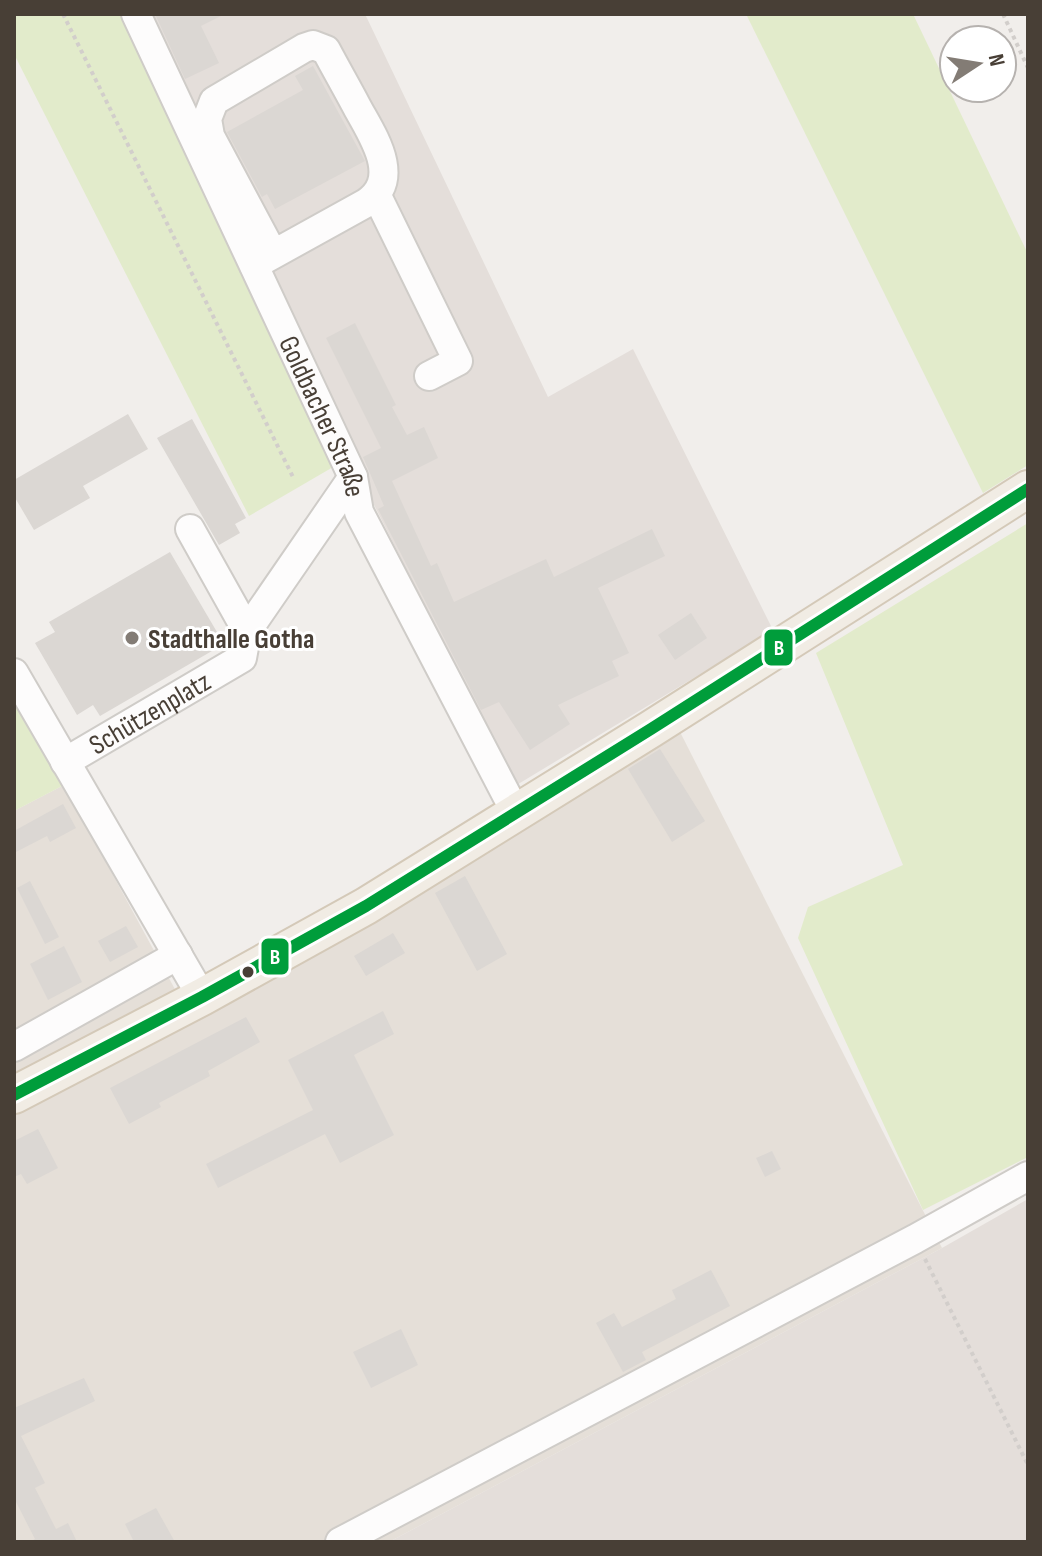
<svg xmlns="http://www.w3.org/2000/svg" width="1042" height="1556" viewBox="0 0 1042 1556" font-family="'Sofia Sans Condensed',sans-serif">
	<rect width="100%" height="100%" fill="#f1eeeb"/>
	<!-- residential -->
	<g fill="#e5dfd8">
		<polygon points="677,726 942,1248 389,1542 14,1542 14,1108"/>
		<polygon points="64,785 177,993 14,1080 14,811"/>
	</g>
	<!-- industrial -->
	<g fill="#e4deda">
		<polygon points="128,14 365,14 548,397 633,349 773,630 515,786"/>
		<polygon points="1028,1199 1028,1542 389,1542 942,1248"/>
	</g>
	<!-- green -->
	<g fill="#e2ebcb">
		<polygon points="14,14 128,14 340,463 249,516 14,54"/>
		<polygon points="746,14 913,14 1028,254 1028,465 983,493"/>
		<polygon points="1028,523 1028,1157 923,1210 798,938 808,907 903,865 816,653"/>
		<polygon points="14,700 64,785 14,811"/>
	</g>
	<!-- building -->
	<g fill="#dbd7d3">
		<polygon points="155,14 225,14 201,26 219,63 185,79"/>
		<polygon points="313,66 365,161 275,209 267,194 262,197 227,132 303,90 295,76"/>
		<polygon points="355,323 396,405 392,407 407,435 424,427 438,458 392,481 431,566 437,563 454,602 546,559 554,577 652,529 665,556 598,588 629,653 612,661 619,676 558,705 570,724 530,750 499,702 481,710 378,509 384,506 363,457 381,448 326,338"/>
		<polygon points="128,414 148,449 83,486 90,498 34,530 14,496 14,480"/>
		<polygon points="192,419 246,518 235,524 240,533 219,545 157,438"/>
		<polygon points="170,552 224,644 100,716 93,705 77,715 35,643 55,632 49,622"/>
		<polygon points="691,613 707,638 675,660 658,635"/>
		<polygon points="660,749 705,821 672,842 628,769"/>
		<polygon points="63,804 76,828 50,842 47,836 14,853 14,831"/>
		<polygon points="465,876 507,954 477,971 435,893"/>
		<polygon points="30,881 59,937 45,944 17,888"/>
		<polygon points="126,926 138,947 110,962 98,941"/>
		<polygon points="393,933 405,953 366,976 354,956"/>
		<polygon points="64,946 82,982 48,1000 30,964"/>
		<polygon points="383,1011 394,1034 354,1055 394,1135 340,1163 325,1134 218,1188 206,1164 313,1110 288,1060"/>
		<polygon points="246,1017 260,1042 208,1071 210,1076 159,1103 161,1107 129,1124 110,1088"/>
		<polygon points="38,1129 58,1168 27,1184 21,1174 14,1177 14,1141"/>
		<polygon points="772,1151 781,1169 765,1177 756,1158"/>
		<polygon points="711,1270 730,1306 642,1352 646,1360 623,1372 596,1323 614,1313 622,1327 676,1299 672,1290"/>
		<polygon points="401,1329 418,1365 371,1388 353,1352"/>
		<polygon points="84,1378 95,1401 21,1436 45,1483 35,1488 56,1529 68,1523 77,1542 30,1542 35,1539 14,1498 14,1408"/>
		<polygon points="156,1508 175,1542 134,1542 125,1524"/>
	</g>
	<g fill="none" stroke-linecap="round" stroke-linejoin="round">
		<!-- minor casing -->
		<g stroke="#cfccc8" stroke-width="32">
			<g id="minor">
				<path id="s1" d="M 136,14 L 353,477 L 359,512 L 516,813"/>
				<polyline points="377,196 458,361 429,376"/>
				<path d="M 254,265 L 366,203 C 403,178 372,135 357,107 C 347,88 336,69 326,50 L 313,45 L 304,48 L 214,101 L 207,119 L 210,136 L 273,254"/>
				<polyline points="190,529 247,631"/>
				<polyline points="14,673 202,997"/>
				<path id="s2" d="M 65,762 L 242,658 L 247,631 L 353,477"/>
				<polyline points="14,1047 178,955"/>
				<polyline points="340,1542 915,1239 1028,1176"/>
			</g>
		</g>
		<!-- major casing -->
		<g stroke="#d4c9b8" stroke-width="40">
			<polyline id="major" points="14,1095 202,997 366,906 651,729 1028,489"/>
		</g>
		<!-- path -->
		<g stroke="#d2cecb" stroke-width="4" stroke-dasharray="4 4" stroke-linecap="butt">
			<polyline points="63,14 293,477"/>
			<polyline points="1003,14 1028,68"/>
			<polyline points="925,1259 1028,1465"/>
		</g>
		<!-- minor -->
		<use href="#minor" stroke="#fdfcfc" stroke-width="28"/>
		<!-- major -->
		<use href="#major" stroke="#f1ece4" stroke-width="36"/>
		<!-- bus-1 casing -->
		<g stroke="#fff" stroke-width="18">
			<polyline id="bus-1" points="14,1095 202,997 366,906 651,729 1028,489"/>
		</g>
		<!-- bus-1 -->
		<use href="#bus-1" stroke="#009d3b" stroke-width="12"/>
	</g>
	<!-- markers -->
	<circle fill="#837c75" stroke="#fff" stroke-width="3" cx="132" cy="638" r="8"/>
	<circle fill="#483f36" stroke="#fff" stroke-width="3" cx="248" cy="972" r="7"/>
	<g text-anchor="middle" stroke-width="6" stroke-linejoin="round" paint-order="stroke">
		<!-- street labels -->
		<g font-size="28" fill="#483f36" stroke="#fff">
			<text dy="10" stroke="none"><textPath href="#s1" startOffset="444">Goldbacher Straße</textPath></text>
			<text dy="10" stroke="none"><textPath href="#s2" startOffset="98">Schützenplatz</textPath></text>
		</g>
		<!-- poi labels -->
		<g font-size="28" font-weight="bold" fill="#483f36" stroke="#fff" text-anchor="start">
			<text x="148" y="648">Stadthalle Gotha</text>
		</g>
	</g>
	<g stroke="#fff" stroke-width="3">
		<rect x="763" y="628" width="31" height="39" rx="8" fill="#009d3b"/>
		<rect x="260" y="937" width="30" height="39" rx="8" fill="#009d3b"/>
	</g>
	<g font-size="22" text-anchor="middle" font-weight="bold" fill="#fff">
		<text x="779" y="655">B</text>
		<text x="275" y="964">B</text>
	</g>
	<!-- border -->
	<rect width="1042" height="1556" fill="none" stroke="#483f36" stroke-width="32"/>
	<!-- north arrow -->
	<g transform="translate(978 64) rotate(78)"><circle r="38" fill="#ffffff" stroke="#b6b2af" stroke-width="2"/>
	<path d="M0-6L14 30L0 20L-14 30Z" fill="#837c75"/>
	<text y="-12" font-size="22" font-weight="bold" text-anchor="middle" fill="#483f36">N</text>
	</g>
</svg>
